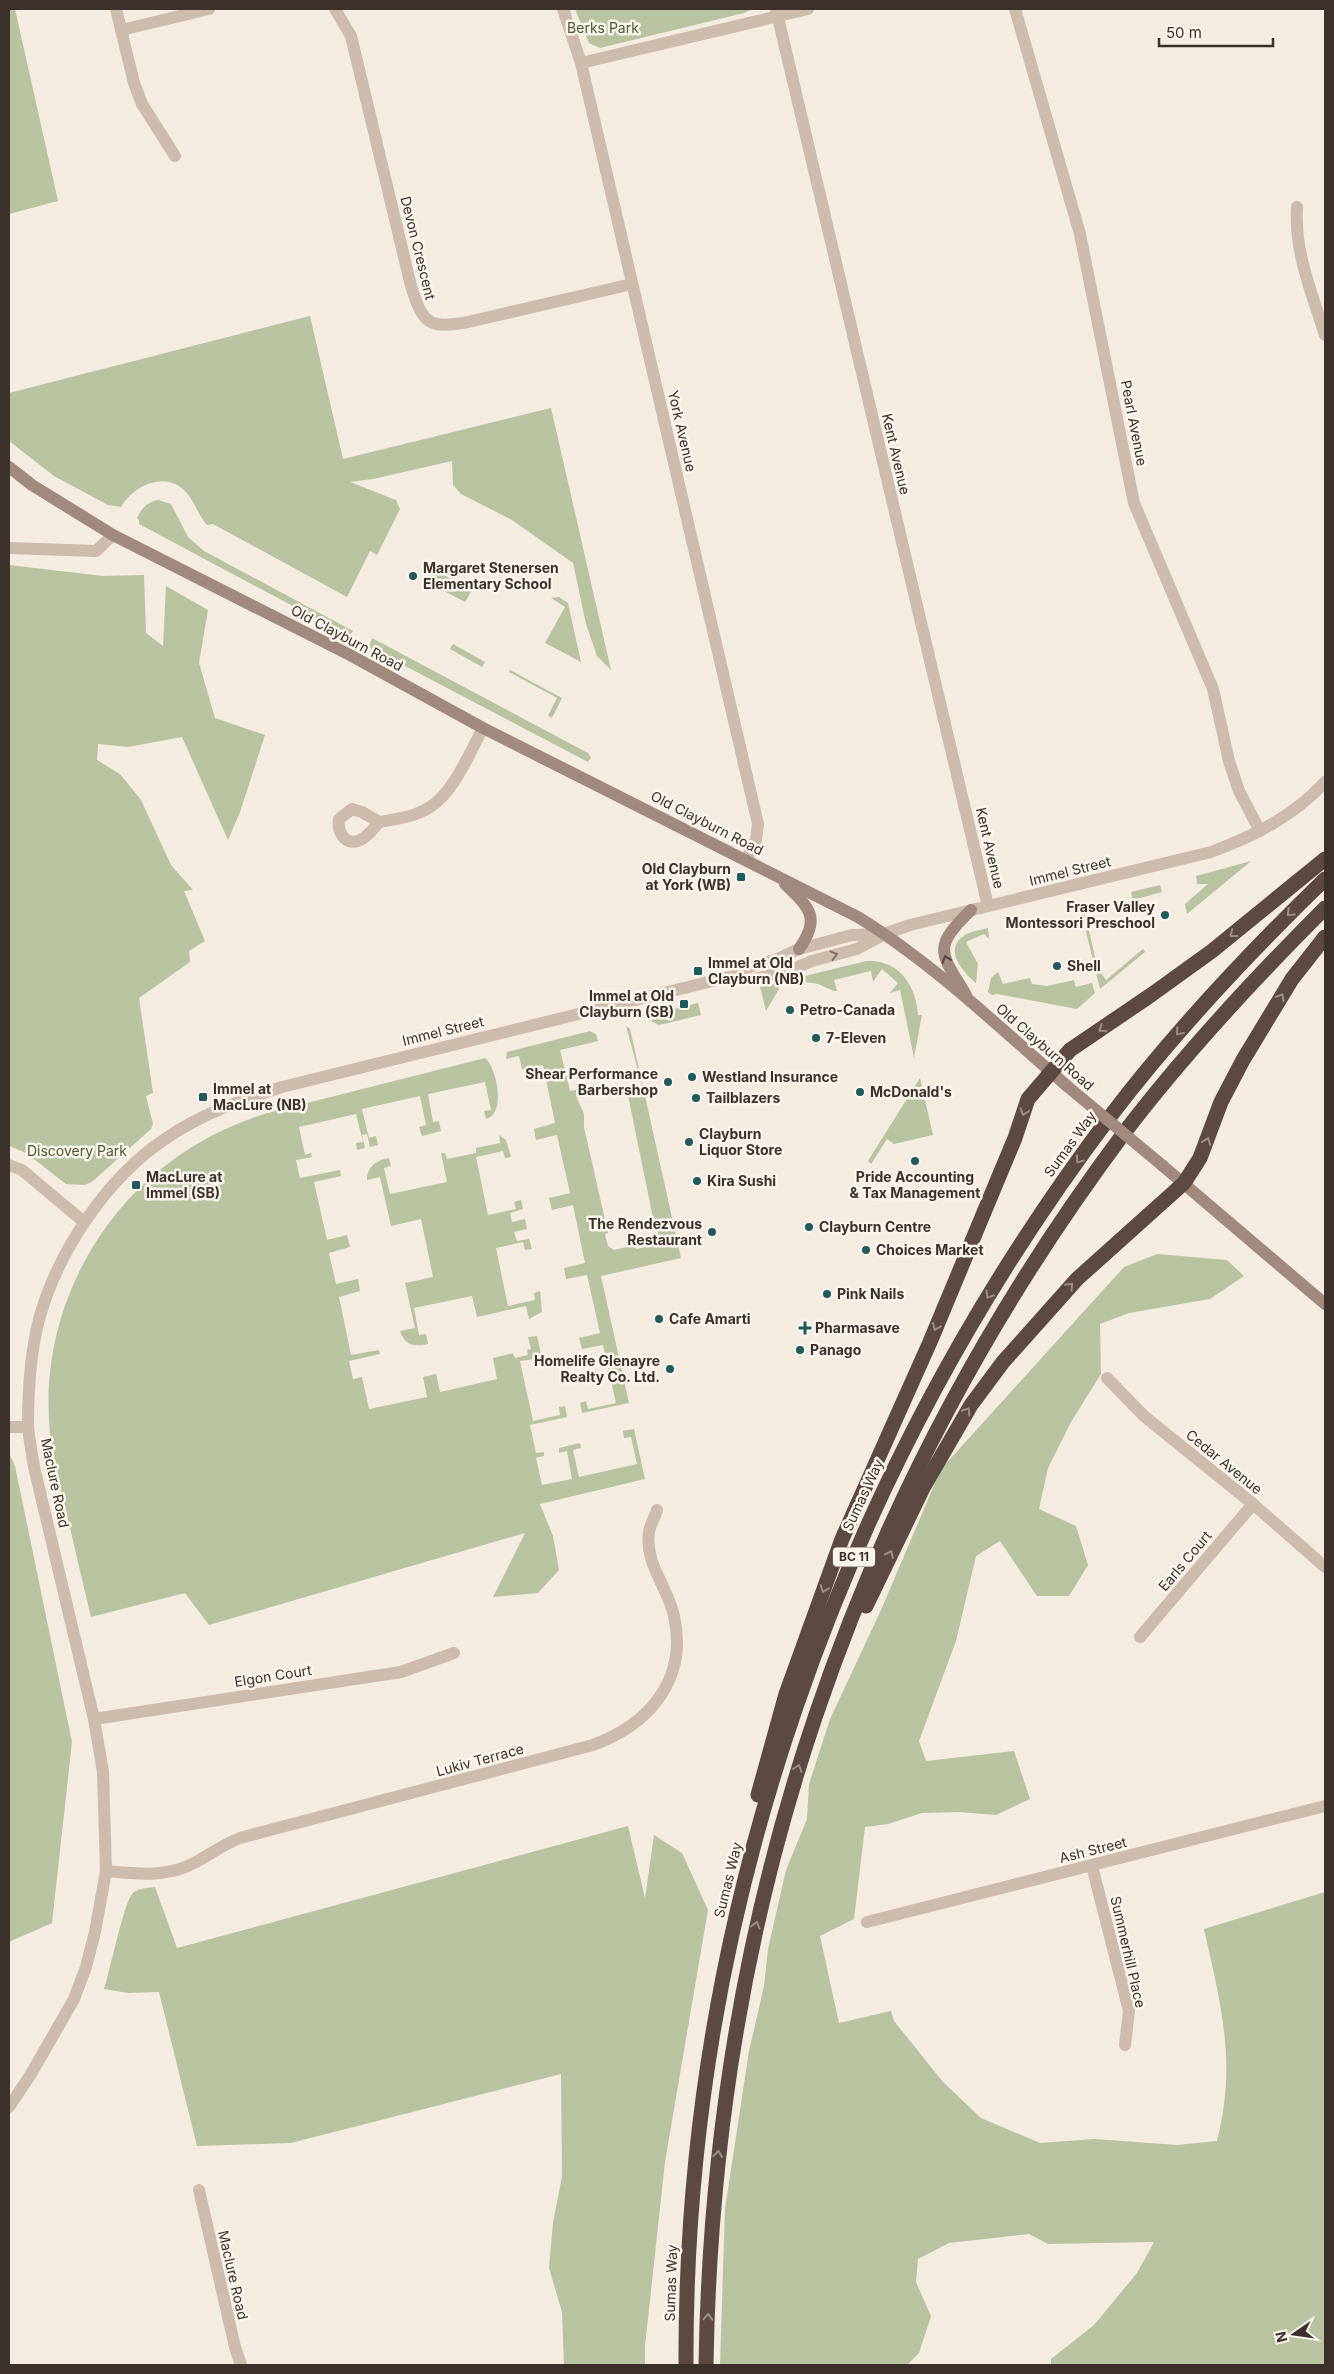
<svg xmlns="http://www.w3.org/2000/svg" width="1334" height="2374" viewBox="0 0 1334 2374" font-family="Inter,sans-serif">
	<rect width="100%" height="100%" fill="#f4ebe1"/>
	<!-- green -->
	<g fill="#b8c4a0">
		<polygon points="9,9 15,9 58,201 9,214"/>
		<polygon points="575,9 753,9 744,13 600,48 589,43"/>
		<path d="M 310,316 L 343,459 L 551,408 L 611,670 L 597,656 L 586,624 L 573,563 L 512,520 L 461,494 L 453,485 L 452,461 L 373,479 L 350,482 L 396,500 L 400,509 L 377,555 L 370,551 L 347,597 L 213,524 L 207,525 C 198,515 195,502 186,492 C 166,470 134,485 121,507 L 108,505 L 54,476 L 9,441 L 9,393 Z"/>
		<path d="M 158,500 L 171,504 L 188,537 L 204,551 L 353,631 L 349,636 L 139,524 L 139,520 L 137,518 C 141,509 147,502 158,500 Z"/>
		<polygon points="9,565 103,576 144,575 146,633 163,646 166,586 208,610 199,663 215,718 265,735 240,812 228,840 182,737 128,747 98,744 97,760 120,774 141,800 171,865 193,890 184,891 205,941 189,951 190,962 139,998 153,1093 146,1096 153,1124 151,1129 93,1181 85,1185 66,1184 26,1153 9,1146"/>
		<polygon points="427,566 472,590 465,602 429,583"/>
		<polygon points="559,597 568,603 581,662 545,643 565,607 551,598"/>
		<polygon points="372,638 588,753 591,758 588,762 369,647"/>
		<polygon points="453,644 485,662 482,667 450,649"/>
		<polygon points="510,670 562,698 552,718 548,716 557,698 509,672"/>
		<polygon points="1251,861 1187,914 1185,904 1208,884 1197,884 1196,876"/>
		<polygon points="1160,885 1162,892 1133,900 1131,892"/>
		<polygon points="1085,914 1098,969 1106,980 1143,949 1145,952 1100,989 1082,915"/>
		<path d="M 988,928 L 989,939 L 984,934 L 966,942 L 978,964 L 976,983 C 963,972 942,949 965,935 C 972,931 980,930 988,928 Z"/>
		<path d="M 866,961 C 898,959 916,984 918,1015 L 922,1015 L 914,1058 L 900,990 L 890,993 L 898,983 L 882,969 L 873,982 L 871,971 L 834,980 L 837,991 L 834,991 L 818,984 L 805,982 L 797,978 Z"/>
		<polygon points="998,972 1003,984 1030,978 1032,984 1047,986 1074,980 1076,987 1092,983 1095,993 1077,1009 997,994 992,995 988,992 991,978"/>
		<polygon points="783,982 766,1011 760,987"/>
		<polygon points="698,1003 701,1015 659,1025 643,1017"/>
		<polygon points="626,1026 630,1029 633,1042 681,1258 601,1276 629,1403 582,1413 580,1403 586,1401 588,1409 616,1403 603,1345 582,1349 579,1338 600,1333 587,1275 566,1279 564,1268 585,1263 573,1205 552,1210 549,1198 570,1193 557,1135 536,1140 534,1129 555,1123 543,1065 522,1069 519,1056 506,1059 507,1052 590,1031 596,1034 598,1041 560,1050 570,1091 590,1087 591,1091 581,1094 577,1098 584,1114 584,1127 608,1233 605,1234 608,1246 614,1250 635,1245 636,1249 656,1245 659,1239 657,1228 655,1228 628,1095 623,1093 621,1086 626,1085 627,1089 642,1085"/>
		<path d="M 485,1058 C 496,1066 507,1114 486,1119 L 484,1111 L 491,1110 L 485,1082 L 428,1094 L 433,1122 L 439,1121 L 441,1131 L 422,1136 L 419,1127 L 426,1125 L 420,1096 L 362,1109 L 369,1138 L 376,1136 L 378,1145 L 370,1147 L 367,1134 L 362,1135 L 365,1148 L 357,1150 L 356,1143 L 363,1142 L 356,1114 L 299,1127 L 305,1155 L 311,1153 L 312,1157 L 296,1160 L 300,1178 L 340,1170 L 341,1176 L 314,1182 L 327,1240 L 347,1235 L 350,1247 L 329,1253 L 336,1284 L 358,1279 L 360,1291 L 339,1297 L 351,1355 L 379,1350 L 380,1354 L 349,1361 L 353,1379 L 362,1377 L 369,1409 L 427,1397 L 423,1377 L 436,1374 L 440,1392 L 497,1379 L 493,1358 L 513,1353 L 515,1358 L 528,1355 L 527,1350 L 531,1349 L 528,1337 L 537,1336 L 542,1358 L 520,1361 L 533,1421 L 560,1415 L 559,1407 L 565,1406 L 567,1417 L 530,1425 L 536,1453 L 544,1452 L 544,1456 L 536,1458 L 542,1485 L 572,1479 L 567,1451 L 559,1453 L 559,1448 L 580,1443 L 581,1448 L 573,1450 L 579,1477 L 637,1464 L 631,1437 L 624,1438 L 623,1431 L 634,1429 L 645,1479 L 540,1504 L 553,1536 L 559,1570 L 538,1593 L 493,1597 L 525,1533 L 209,1625 L 185,1593 L 91,1617 C 82,1580 74,1544 65,1507 C 59,1483 52,1458 50,1433 C 36,1296 120,1165 250,1119 C 276,1109 304,1104 331,1097 C 382,1084 434,1071 485,1058 Z"/>
		<polygon points="920,1078 933,1135 894,1144 887,1139 871,1164 868,1161"/>
		<path d="M 499,1135 L 506,1140 L 511,1157 L 505,1158 L 503,1151 L 476,1157 L 488,1215 L 516,1209 L 514,1202 L 521,1200 L 523,1209 L 510,1213 L 512,1222 L 525,1219 L 527,1229 L 514,1232 L 517,1241 L 529,1239 L 532,1249 L 525,1250 L 523,1242 L 496,1248 L 508,1306 L 535,1300 L 534,1293 L 540,1291 L 542,1312 L 529,1319 L 526,1306 L 477,1317 L 472,1296 L 414,1308 L 419,1335 L 426,1334 L 428,1344 C 415,1347 405,1346 400,1331 L 415,1328 L 405,1283 L 433,1277 L 421,1219 L 391,1226 L 380,1177 L 367,1180 C 367,1166 377,1160 389,1158 L 391,1166 L 384,1168 L 390,1194 L 447,1182 L 441,1153 L 445,1153 L 447,1159 L 476,1153 L 476,1148 L 500,1143 Z"/>
		<path d="M 1157,1254 L 1227,1260 L 1244,1276 L 1210,1299 L 1129,1313 L 1100,1324 L 1101,1374 L 1071,1422 L 1048,1468 L 1039,1509 L 1076,1526 L 1088,1565 L 1069,1596 L 1037,1596 L 1000,1541 L 976,1556 L 956,1641 L 919,1741 L 926,1761 L 1014,1751 L 1030,1799 L 996,1815 L 958,1812 L 922,1813 L 888,1824 L 865,1827 L 854,1919 L 820,1936 L 839,2023 L 891,2011 L 894,2021 L 943,2082 L 981,2118 L 1040,2143 L 1094,2139 L 1177,2145 L 1217,2141 C 1237,2063 1221,2005 1204,1929 L 1325,1892 L 1325,2365 L 1051,2365 L 1051,2359 L 1094,2325 L 1137,2273 L 1154,2242 L 1048,2244 L 1029,2234 L 949,2243 L 918,2259 L 916,2282 L 931,2316 L 919,2353 L 907,2365 L 720,2365 L 725,2209 L 749,2051 L 764,1986 L 768,1949 L 786,1870 L 807,1819 L 809,1784 L 830,1719 L 881,1610 L 941,1469 L 1124,1267 Z"/>
		<polygon points="9,1453 15,1466 72,1742 52,1923 9,1942"/>
		<path d="M 628,1826 L 645,1898 L 654,1835 L 682,1853 L 708,1910 L 665,2162 L 645,2346 L 645,2365 L 564,2365 L 562,2312 L 549,2268 L 553,2223 L 562,2176 L 561,2074 L 291,2143 L 197,2146 L 159,1992 L 128,1993 L 104,1989 C 110,1972 124,1901 133,1893 C 139,1888 148,1888 155,1887 L 177,1948 Z"/>
	</g>
	<g fill="none" stroke-linecap="round" stroke-linejoin="round">
		<!-- minor -->
		<g stroke="#cdbbac" stroke-width="12">
			<polyline points="116,9 134,83 142,104 175,156"/>
			<path d="M 335,9 L 351,36 L 411,286 C 423,324 428,329 468,322 L 632,284"/>
			<polyline points="563,9 581,63 758,824 756,840 746,860"/>
			<polyline points="776,9 988,906"/>
			<polyline points="1015,9 1080,234 1134,503 1213,689 1229,761 1239,791 1260,831"/>
			<polyline points="121,30 209,9"/>
			<polyline points="581,63 808,9"/>
			<path d="M 1297,207 C 1294,252 1312,293 1325,335"/>
			<path d="M 379,822 C 373,829 367,838 358,841 C 344,845 337,831 339,819 L 352,809 L 362,812 L 379,822 C 396,819 415,817 430,807 C 454,792 470,752 483,728"/>
			<path d="M 884,934 L 910,925 L 1211,852 C 1254,836 1294,816 1325,782"/>
			<polyline points="1107,1378 1144,1416 1253,1504 1325,1567"/>
			<polyline points="1140,1637 1253,1504"/>
			<polyline points="94,1719 401,1672 454,1653"/>
			<polyline points="1092,1866 1129,2011 1125,2045"/>
			<path d="M 106,1871 C 138,1874 167,1878 196,1862 C 211,1854 224,1844 240,1838 L 593,1745 C 650,1724 688,1679 674,1616 C 668,1587 644,1563 649,1532 C 650,1525 655,1517 657,1510"/>
			<polyline points="867,1922 1325,1806"/>
			<polyline points="199,2190 235,2347 241,2365"/>
		</g>
		<!-- tertiary -->
		<g stroke="#cdbbac" stroke-width="12">
			<polyline points="9,548 96,551 113,535"/>
			<polyline points="737,975 750,980 788,971 812,961 857,949 883,935"/>
			<polyline points="9,1165 22,1170 84,1222"/>
			<polyline points="9,1427 28,1427"/>
			<path d="M 9,2107 L 31,2074 L 74,1999 L 86,1967 L 95,1932 L 106,1871 L 103,1772 L 94,1719 L 34,1467 C 32,1453 29,1439 28,1426 C 28,1392 31,1348 40,1316 C 59,1250 107,1178 165,1139 C 201,1114 241,1100 282,1087 L 737,975 L 749,967 L 778,959 L 799,949 L 852,935 L 884,934"/>
		</g>
		<!-- secondary -->
		<g stroke="#a18a7d" stroke-width="12">
			<path d="M 9,467 L 32,485 L 113,535 L 350,655 L 483,728 L 858,917 C 934,964 1000,1028 1067,1086"/>
			<path d="M 785,884 C 810,908 821,918 799,949"/>
			<path d="M 966,995 C 940,952 932,948 971,910"/>
			<polyline points="1163,1166 1325,1304"/>
		</g>
		<!-- motorway -->
		<g stroke="#5c4a42" stroke-width="15">
			<polyline points="866,1606 923,1488 971,1405 1003,1362 1077,1279 1184,1183 1200,1158 1221,1102 1243,1060 1292,979 1325,937"/>
			<polyline points="758,1795 786,1694 842,1539 930,1342 1015,1138 1028,1099 1070,1050 1151,995 1212,951 1325,859"/>
			<path d="M 686,2365 C 684,1915 841,1472 1112,1114 C 1176,1030 1249,953 1325,879"/>
			<path d="M 706,2365 C 713,1912 852,1497 1124,1133 C 1185,1053 1254,979 1325,908"/>
		</g>
		<!-- secondary-bridge -->
		<polyline stroke="#a18a7d" stroke-width="12" points="1067,1086 1163,1166"/>
	</g>
	<!-- one-way arrows -->
	<defs><path id="oneway-chevron" d="M-2-3.5L2.5 0L-2 3.5" fill="none" stroke-width="1.6" stroke-linecap="round" stroke-linejoin="round" transform="scale(1.25)"/></defs>
	<g stroke="#9c8e87">
		<use href="#oneway-chevron" transform="translate(1290 913) rotate(136)"/>
		<use href="#oneway-chevron" transform="translate(1233 934) rotate(142)"/>
		<use href="#oneway-chevron" transform="translate(1281 997) rotate(-59)"/>
		<use href="#oneway-chevron" transform="translate(1102 1029) rotate(147)"/>
		<use href="#oneway-chevron" transform="translate(1179 1032) rotate(131)"/>
		<use href="#oneway-chevron" transform="translate(1024 1112) rotate(109)"/>
		<use href="#oneway-chevron" transform="translate(1207 1141) rotate(-70)"/>
		<use href="#oneway-chevron" transform="translate(1079 1160) rotate(126)"/>
		<use href="#oneway-chevron" transform="translate(1070 1286) rotate(-47)"/>
		<use href="#oneway-chevron" transform="translate(989 1295) rotate(122)"/>
		<use href="#oneway-chevron" transform="translate(936 1327) rotate(113)"/>
		<use href="#oneway-chevron" transform="translate(967 1411) rotate(-58)"/>
		<use href="#oneway-chevron" transform="translate(890 1554) rotate(-65)"/>
		<use href="#oneway-chevron" transform="translate(824 1589) rotate(111)"/>
		<use href="#oneway-chevron" transform="translate(798 1768) rotate(-72)"/>
		<use href="#oneway-chevron" transform="translate(756 1925) rotate(-76)"/>
		<use href="#oneway-chevron" transform="translate(718 2154) rotate(-84)"/>
		<use href="#oneway-chevron" transform="translate(708 2317) rotate(-88)"/>
	</g>
	<use stroke="#7d6f65" href="#oneway-chevron" transform="translate(834 955) rotate(-14)"/>
	<use stroke="#544640" href="#oneway-chevron" transform="translate(946 959) rotate(-110)"/>
	<!-- markers -->
	<g fill="#1f5a5e" stroke="#fbf5ee" stroke-width="2">
		<circle cx="413" cy="576" r="5"/>
		<rect x="736" y="872" width="10" height="10" rx="2.5"/>
		<circle cx="1165" cy="915" r="5"/>
		<circle cx="1057" cy="966" r="5"/>
		<rect x="693" y="966" width="10" height="10" rx="2.5"/>
		<rect x="679" y="999" width="10" height="10" rx="2.5"/>
		<circle cx="790" cy="1010" r="5"/>
		<circle cx="816" cy="1038" r="5"/>
		<circle cx="692" cy="1077" r="5"/>
		<circle cx="668" cy="1082" r="5"/>
		<circle cx="860" cy="1092" r="5"/>
		<rect x="198" y="1092" width="10" height="10" rx="2.5"/>
		<circle cx="696" cy="1098" r="5"/>
		<circle cx="689" cy="1142" r="5"/>
		<circle cx="915" cy="1161" r="5"/>
		<circle cx="697" cy="1181" r="5"/>
		<rect x="131" y="1180" width="10" height="10" rx="2.5"/>
		<circle cx="809" cy="1227" r="5"/>
		<circle cx="712" cy="1232" r="5"/>
		<circle cx="866" cy="1250" r="5"/>
		<circle cx="827" cy="1294" r="5"/>
		<circle cx="659" cy="1319" r="5"/>
		<path d="M802.5 1320.5h5v5h5v5h-5v5h-5v-5h-5v-5h5z"/>
		<circle cx="800" cy="1350" r="5"/>
		<circle cx="670" cy="1369" r="5"/>
	</g>
	<g text-anchor="middle" stroke-width="5" stroke-linejoin="round" paint-order="stroke">
		<!-- shield labels -->
		<rect fill="#fbf5ee" stroke="#756b66" stroke-width="1" x="833" y="1547.5" width="42" height="19" rx="4"/>
		<g font-size="12" font-weight="bold" fill="#3b302b">
			<text x="854" y="1561">BC 11</text>
		</g>
		<!-- park labels -->
		<g font-size="14" fill="#4a5a2e" stroke="#fbf5ee">
			<text x="603" y="33">Berks Park</text>
			<text x="77" y="1156">Discovery Park</text>
		</g>
		<!-- street labels -->
		<g font-size="14" fill="#3b302b" stroke="#fbf5ee">
			<text transform="translate(418 248) rotate(76)" y="5">Devon Crescent</text>
			<text transform="translate(1134 423) rotate(79)" y="5">Pearl Avenue</text>
			<text transform="translate(682 431) rotate(77)" y="5">York Avenue</text>
			<text transform="translate(896 454) rotate(77)" y="5">Kent Avenue</text>
			<text transform="translate(347 638) rotate(28)" y="5">Old Clayburn Road</text>
			<text transform="translate(707 823) rotate(27)" y="5">Old Clayburn Road</text>
			<text transform="translate(990 848) rotate(77)" y="5">Kent Avenue</text>
			<text transform="translate(1070 871) rotate(-14)" y="5">Immel Street</text>
			<text transform="translate(443 1031) rotate(-14)" y="5">Immel Street</text>
			<text transform="translate(1045 1047) rotate(41)" y="5">Old Clayburn Road</text>
			<text transform="translate(1070 1144) rotate(-54)" y="5">Sumas Way</text>
			<text transform="translate(1224 1462) rotate(39)" y="5">Cedar Avenue</text>
			<text transform="translate(55 1483) rotate(78)" y="5">Maclure Road</text>
			<text transform="translate(863 1495) rotate(-65)" y="5">Sumas Way</text>
			<text transform="translate(1185 1561) rotate(-50)" y="5">Earls Court</text>
			<text transform="translate(273 1676) rotate(-9)" y="5">Elgon Court</text>
			<text transform="translate(480 1760) rotate(-15)" y="5">Lukiv Terrace</text>
			<text transform="translate(1093 1850) rotate(-14)" y="5">Ash Street</text>
			<text transform="translate(728 1880) rotate(-76)" y="5">Sumas Way</text>
			<text transform="translate(1128 1952) rotate(77)" y="5">Summerhill Place</text>
			<text transform="translate(233 2275) rotate(77)" y="5">Maclure Road</text>
			<text transform="translate(671 2283) rotate(-88)" y="5">Sumas Way</text>
		</g>
		<!-- poi labels -->
		<g font-size="14" font-weight="bold" fill="#3b302b" stroke="#fbf5ee" text-anchor="start">
			<text x="423" y="573">Margaret Stenersen<tspan x="423" dy="16">Elementary School</tspan></text>
			<text x="731" y="874" text-anchor="end">Old Clayburn<tspan x="731" dy="16">at York (WB)</tspan></text>
			<text x="1155" y="912" text-anchor="end">Fraser Valley<tspan x="1155" dy="16">Montessori Preschool</tspan></text>
			<text x="708" y="968">Immel at Old<tspan x="708" dy="16">Clayburn (NB)</tspan></text>
			<text x="1067" y="971">Shell</text>
			<text x="674" y="1001" text-anchor="end">Immel at Old<tspan x="674" dy="16">Clayburn (SB)</tspan></text>
			<text x="800" y="1015">Petro-Canada</text>
			<text x="826" y="1043">7-Eleven</text>
			<text x="658" y="1079" text-anchor="end">Shear Performance<tspan x="658" dy="16">Barbershop</tspan></text>
			<text x="702" y="1082">Westland Insurance</text>
			<text x="213" y="1094">Immel at<tspan x="213" dy="16">MacLure (NB)</tspan></text>
			<text x="870" y="1097">McDonald's</text>
			<text x="706" y="1103">Tailblazers</text>
			<text x="699" y="1139">Clayburn<tspan x="699" dy="16">Liquor Store</tspan></text>
			<text x="146" y="1182">MacLure at<tspan x="146" dy="16">Immel (SB)</tspan></text>
			<text x="915" y="1182" text-anchor="middle">Pride Accounting<tspan x="915" dy="16">&amp; Tax Management</tspan></text>
			<text x="707" y="1186">Kira Sushi</text>
			<text x="702" y="1229" text-anchor="end">The Rendezvous<tspan x="702" dy="16">Restaurant</tspan></text>
			<text x="819" y="1232">Clayburn Centre</text>
			<text x="876" y="1255">Choices Market</text>
			<text x="837" y="1299">Pink Nails</text>
			<text x="669" y="1324">Cafe Amarti</text>
			<text x="815" y="1333">Pharmasave</text>
			<text x="810" y="1355">Panago</text>
			<text x="660" y="1366" text-anchor="end">Homelife Glenayre<tspan x="660" dy="16">Realty Co. Ltd.</tspan></text>
		</g>
	</g>
	<!-- border -->
	<rect width="1334" height="2374" fill="none" stroke="#3b302b" stroke-width="20"/>
	<!-- north arrow -->
	<g transform="translate(1294 2334) rotate(257)" stroke="#fbf5ee" stroke-width="4" paint-order="stroke">
	<path d="M0-4L9 19L0 12L-9 19Z" fill="#3b302b"/>
	<text y="-8" font-size="14" font-weight="bold" text-anchor="middle" fill="#3b302b">N</text>
	</g>
	<!-- scale -->
	<path d="M1159 38v8h114v-8" fill="none" stroke="#3b302b" stroke-width="2.5"/>
	<text x="1166" y="38" font-size="15" fill="#3b302b" stroke="#fbf5ee" stroke-width="4" paint-order="stroke">50 m</text>
</svg>
